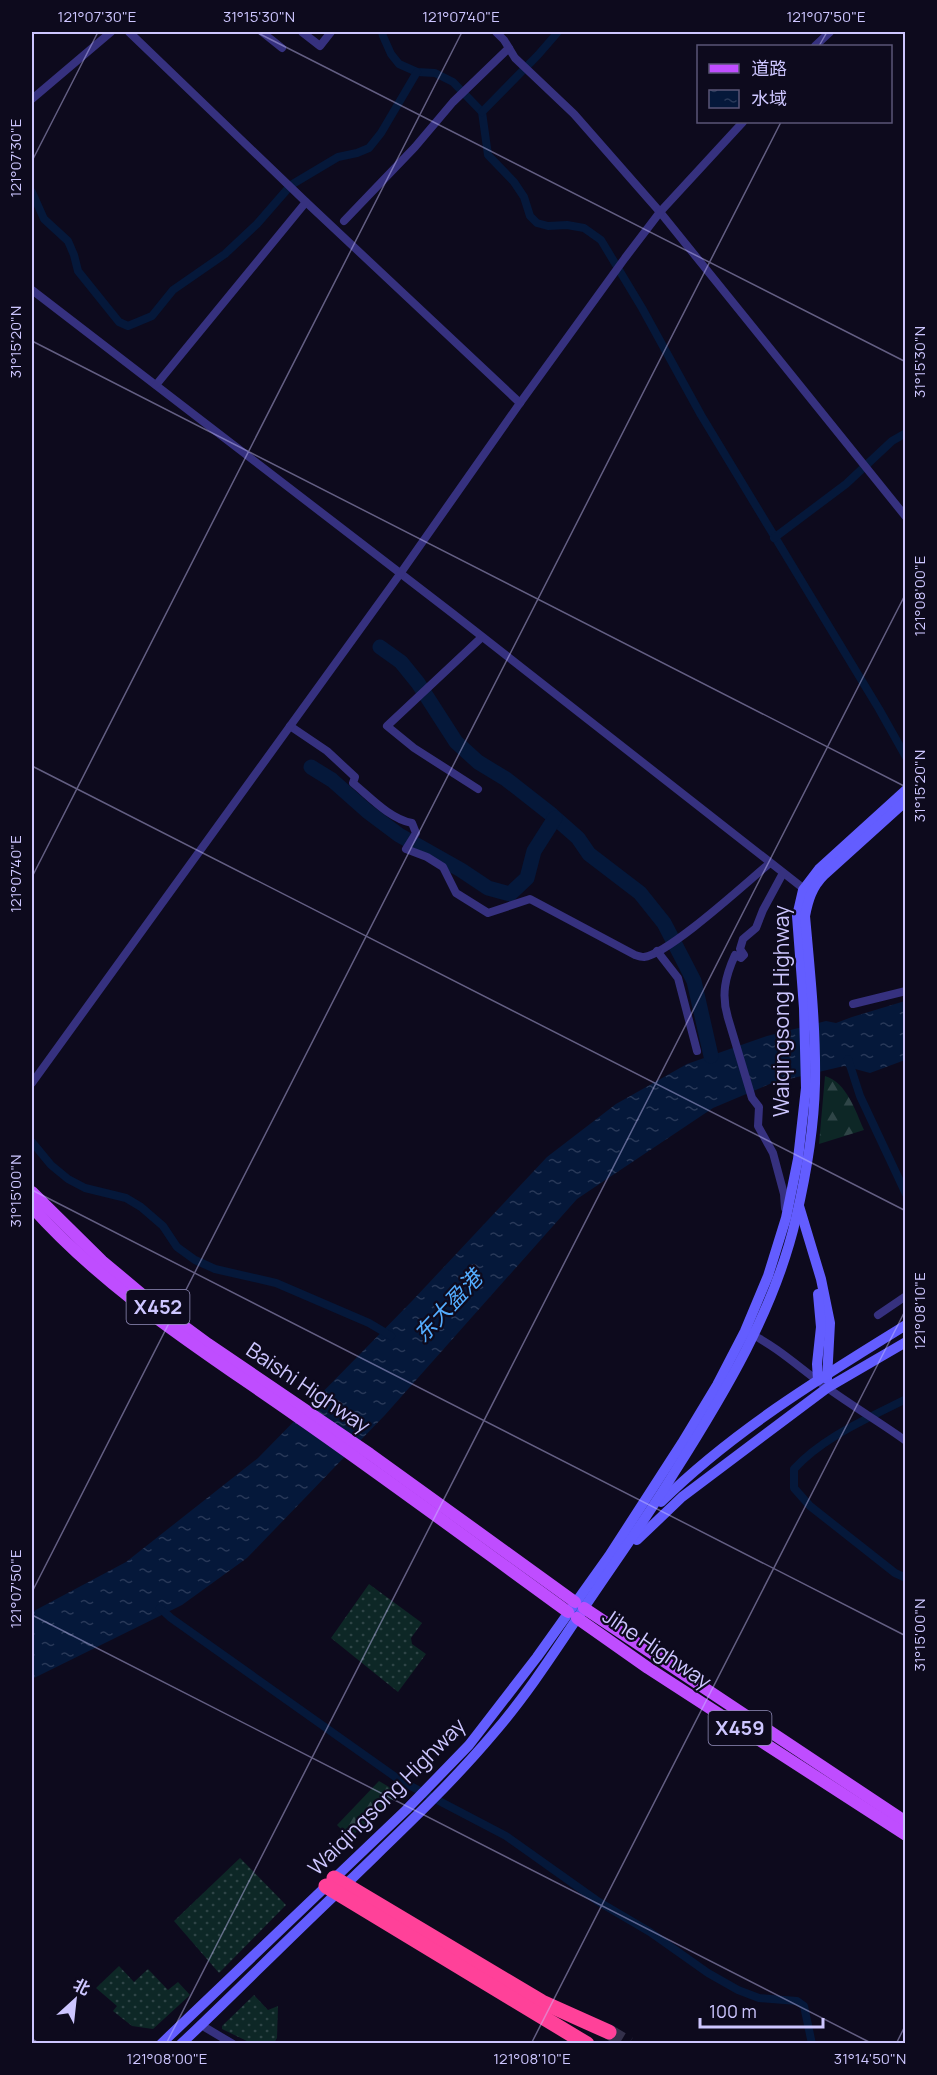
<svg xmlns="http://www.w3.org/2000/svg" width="937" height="2075" viewBox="0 0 937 2075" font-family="Manrope,'Noto Sans SC',sans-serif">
	<defs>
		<pattern id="grass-dots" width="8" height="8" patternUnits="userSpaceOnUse" patternTransform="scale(1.5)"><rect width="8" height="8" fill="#0d2726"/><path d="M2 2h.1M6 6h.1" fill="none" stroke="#2f4547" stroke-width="1.8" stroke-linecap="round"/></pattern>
		<pattern id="forest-firs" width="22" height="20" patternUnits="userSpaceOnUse" patternTransform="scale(1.5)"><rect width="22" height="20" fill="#0d2726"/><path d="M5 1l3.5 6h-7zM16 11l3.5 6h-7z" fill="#2f4547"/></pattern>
		<pattern id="water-ripples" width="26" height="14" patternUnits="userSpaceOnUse" patternTransform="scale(1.5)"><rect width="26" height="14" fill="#05183a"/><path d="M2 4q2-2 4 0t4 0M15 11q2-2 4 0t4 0" fill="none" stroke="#283858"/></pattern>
	</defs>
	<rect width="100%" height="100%" fill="#0d0a1d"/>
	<!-- grass -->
	<g fill="url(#grass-dots)">
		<polygon points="369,1584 422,1623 411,1638 412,1644 426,1654 398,1692 331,1638"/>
		<polygon points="240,1858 286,1905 219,1973 174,1921"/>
		<polygon points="119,1966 134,1982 148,1969 168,1990 178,1982 190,1995 153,2029 132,2026 113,2011 117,2006 96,1988"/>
		<polygon points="254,1995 268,2010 278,2006 277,2038 274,2043 251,2043 222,2029 222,2026"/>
	</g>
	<!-- forest -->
	<g fill="url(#forest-firs)">
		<path d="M 825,1076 C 847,1083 855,1110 864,1130 L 819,1144 Z"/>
		<polygon points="379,1781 399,1793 352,1836 348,1836 337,1825"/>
	</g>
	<!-- water -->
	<polygon fill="url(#water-ripples)" points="905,1001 905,1060 870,1073 844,1066 772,1083 713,1108 577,1199 385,1415 247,1558 182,1605 32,1679 32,1612 126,1562 258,1458 412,1301 547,1157 616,1104 687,1064 767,1036 826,1021 836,1023 852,1017"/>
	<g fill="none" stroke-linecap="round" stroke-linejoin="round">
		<!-- canal -->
		<g stroke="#05183a" stroke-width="8">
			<polyline points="382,32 383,36 391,54 399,64 417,72 435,73 453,82 482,112 488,155 514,182 524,197 530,216 537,223 548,226 567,225 584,228 601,240 642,308 701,415 879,709 906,757"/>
			<polyline points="482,112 538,55 558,32"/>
			<polyline points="32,192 44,219 68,241 74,255 78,271 119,322 128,326 152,316 173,290 225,254 257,224 291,185 338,157 357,153 369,148 381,133 417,72"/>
			<polyline points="774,538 846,484 892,441 906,433"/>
			<polyline points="848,1059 860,1096 906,1194"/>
			<polyline points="32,1142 51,1165 68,1179 85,1188 126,1198 141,1207 163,1226 177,1247 195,1260 215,1269 276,1283 369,1323 391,1336"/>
			<path d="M 906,1399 C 867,1419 823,1437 794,1469 L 794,1488 L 810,1506 L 895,1573 L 906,1578"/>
			<polyline points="160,1608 171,1618 401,1781 506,1836 599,1902 650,1932 708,1973 738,1990 759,1998 797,2001 804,2006 812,2044"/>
		</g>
		<!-- river -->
		<g stroke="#05183a" stroke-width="15">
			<polyline points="380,647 401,662 418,683 456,742 478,762 506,779 552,815 578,838 589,854 640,893 664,923 694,981 711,1056"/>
			<polyline points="311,767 332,780 367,811 399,835 461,870 488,888 510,894 527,878 534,851 555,818"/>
		</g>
		<!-- highway-tunnel -->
		<polyline stroke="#33304a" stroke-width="15" stroke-dasharray="15 8" stroke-linecap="butt" points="609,2032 629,2044"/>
		<!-- street -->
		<g stroke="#36317f" stroke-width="8">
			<polyline points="129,32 306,202 520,403"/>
			<polyline points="262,32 282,48"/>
			<polyline points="302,32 320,46 331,32"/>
			<polyline points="496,32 504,40 515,58 574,114 660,212 906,517"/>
			<polyline points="815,46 830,32"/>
			<polyline points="32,99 111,32"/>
			<polyline points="344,221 415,147 453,102 509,48"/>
			<polyline points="32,290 452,613 808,892"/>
			<polyline points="156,385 306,202"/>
			<path d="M 290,726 L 327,751 L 355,777 L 353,783 C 370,797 390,819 412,823 L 416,833 L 406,849 L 427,857 L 443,867 L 456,893 L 488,913 L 530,899 L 635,955 C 638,956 641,957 644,957 C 669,954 747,882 770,863"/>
			<polyline points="478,789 414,748 387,726 482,637"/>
			<path d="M 783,873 L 763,910 L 756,928 L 743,939 L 740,949 L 744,955 L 741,958 L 735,955 C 725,977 721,995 728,1018 L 752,1098 L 759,1107 L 758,1126 L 773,1153 L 784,1194 L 785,1208"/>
			<polyline points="657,951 678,978 697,1051"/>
			<polyline points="853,1004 906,991"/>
			<polyline points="32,1083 400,574 520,403 625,258 660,212 743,122"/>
			<polyline points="878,1315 906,1296"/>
			<path d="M 749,1333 C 778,1347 803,1371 829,1389 C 854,1407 881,1423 906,1441"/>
			<polyline points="201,2025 233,2044"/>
		</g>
		<!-- secondary -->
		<g stroke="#635dff" stroke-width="10">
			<polyline points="799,1206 821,1279 830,1323 827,1379"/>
			<polyline points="818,1294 821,1327 817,1364 818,1380"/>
			<path d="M 661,1502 C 733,1431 820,1378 906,1325"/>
			<polyline points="637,1540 682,1497 827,1388 906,1342"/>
			<polyline points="161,2044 406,1810 469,1745 537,1657 609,1556 682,1443 717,1385 745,1331 768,1276 786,1218 798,1159 806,1088 804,1008 797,916 803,890 819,869 906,790"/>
			<path d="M 181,2044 C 234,1994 284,1943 337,1893 C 390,1841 445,1791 493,1734 C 527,1695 555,1651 584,1608 C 614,1563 646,1519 674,1473 C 724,1394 775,1310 796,1218 C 806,1175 814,1129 815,1084 C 816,1028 810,972 805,916 C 808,900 812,887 824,875 L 906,801"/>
		</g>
		<!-- primary -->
		<g stroke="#bf4dff" stroke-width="12">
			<polyline points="32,1192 102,1261 151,1302 208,1344 370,1454 575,1602"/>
			<path d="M 32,1207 C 107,1291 202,1350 295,1415 C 387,1479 477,1546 568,1612"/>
			<polyline points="584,1608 906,1822"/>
			<polyline points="577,1618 648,1668 906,1835"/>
		</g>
		<!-- highway -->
		<g stroke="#ff4199" stroke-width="15">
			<polyline points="334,1878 542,2002 609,2032"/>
			<polyline points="326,1886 587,2044"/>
		</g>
	</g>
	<!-- ticks -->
	<path fill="none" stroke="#cdc6ff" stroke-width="1.5" stroke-opacity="0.45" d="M 256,32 L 906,362M 819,46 L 827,32M 32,161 L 98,32M 32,341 L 906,787M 32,766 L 906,1211M 32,877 L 462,32M 32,1190 L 906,1636M 32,1592 L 781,122M 32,1615 L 873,2044M 32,2039 L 40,2044M 166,2044 L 906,593M 531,2044 L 906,1309M 896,2044 L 906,2024"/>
	<g text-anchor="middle" stroke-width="4.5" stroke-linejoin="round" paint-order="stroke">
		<!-- shield labels -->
		<g fill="#0d0a1d" stroke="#938ebb" stroke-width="1.5">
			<rect x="126.5" y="1290" width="63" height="34" rx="4.5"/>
			<rect x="708.5" y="1711" width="63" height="34" rx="4.5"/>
		</g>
		<g font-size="20" font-weight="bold" fill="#cdc6ff">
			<text x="158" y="1314">X452</text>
			<text x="740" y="1735">X459</text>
		</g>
		<!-- street labels -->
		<g font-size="21" fill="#cdc6ff" stroke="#0d0a1d">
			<text transform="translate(782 1011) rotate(-90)" y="7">Waiqingsong Highway</text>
			<text transform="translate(308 1388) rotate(34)" y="7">Baishi Highway</text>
			<text transform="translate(657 1649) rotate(34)" y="7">Jihe Highway</text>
			<text transform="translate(387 1797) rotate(-45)" y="7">Waiqingsong Highway</text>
		</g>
		<!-- water labels -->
		<g font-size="22" font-style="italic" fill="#54adff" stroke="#0d0a1d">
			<text transform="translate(448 1306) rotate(-47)" y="8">东大盈港</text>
		</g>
	</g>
	<!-- border -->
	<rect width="937" height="2075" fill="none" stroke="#0d0a1d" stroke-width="66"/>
	<!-- legend -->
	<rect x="697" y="45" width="195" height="78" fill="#0d0a1d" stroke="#5a5577" stroke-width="1.5"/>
	<rect x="709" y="64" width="30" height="9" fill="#bf4dff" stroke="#5a5577" stroke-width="1.5"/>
	<text x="751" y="75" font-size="18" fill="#cdc6ff">道路</text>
	<rect x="709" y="90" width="30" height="18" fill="url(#water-ripples)" stroke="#5a5577" stroke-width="1.5"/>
	<text x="751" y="105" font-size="18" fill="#cdc6ff">水域</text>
	<!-- north arrow -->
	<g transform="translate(75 2000) rotate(27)" stroke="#0d0a1d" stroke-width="4.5" paint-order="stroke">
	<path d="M0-4.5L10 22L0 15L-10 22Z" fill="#cdc6ff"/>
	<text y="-9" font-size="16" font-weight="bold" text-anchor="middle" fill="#cdc6ff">北</text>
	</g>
	<!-- scale -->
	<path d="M700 2018v9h123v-9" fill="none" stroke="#cdc6ff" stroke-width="3"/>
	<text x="709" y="2018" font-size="18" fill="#cdc6ff" stroke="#0d0a1d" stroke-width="4.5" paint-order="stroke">100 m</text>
	<rect x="33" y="33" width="871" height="2009" fill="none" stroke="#cdc6ff" stroke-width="2"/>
	<g font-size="15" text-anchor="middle" fill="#cdc6ff">
		<text x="97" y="22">121°07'30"E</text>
		<text x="259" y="22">31°15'30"N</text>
		<text x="461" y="22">121°07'40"E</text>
		<text x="826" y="22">121°07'50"E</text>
		<text transform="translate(16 158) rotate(-90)" y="5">121°07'30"E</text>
		<text transform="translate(16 342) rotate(-90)" y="5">31°15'20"N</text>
		<text transform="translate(920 362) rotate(-90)" y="5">31°15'30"N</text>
		<text transform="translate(920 596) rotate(-90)" y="5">121°08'00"E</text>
		<text transform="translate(920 786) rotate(-90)" y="5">31°15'20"N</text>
		<text transform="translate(16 874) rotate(-90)" y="5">121°07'40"E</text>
		<text transform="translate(16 1191) rotate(-90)" y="5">31°15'00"N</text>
		<text transform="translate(920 1311) rotate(-90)" y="5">121°08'10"E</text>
		<text transform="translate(16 1589) rotate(-90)" y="5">121°07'50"E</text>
		<text transform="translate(920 1635) rotate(-90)" y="5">31°15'00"N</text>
		<text x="167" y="2064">121°08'00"E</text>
		<text x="532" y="2064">121°08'10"E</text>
		<text x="870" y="2064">31°14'50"N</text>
	</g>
</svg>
